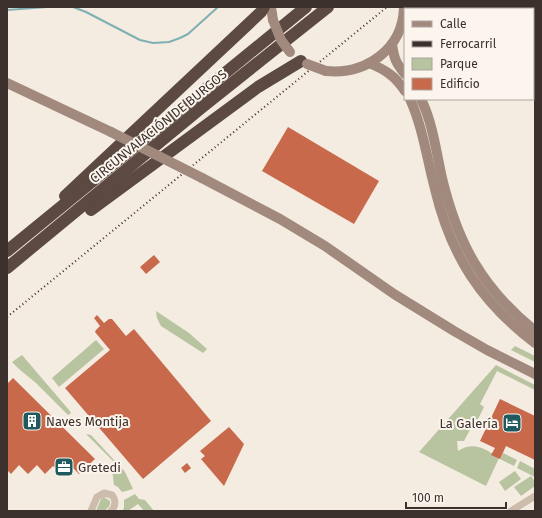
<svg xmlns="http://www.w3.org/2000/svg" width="542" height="518" viewBox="0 0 542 518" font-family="'Fira Sans',sans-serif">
	<rect width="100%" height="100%" fill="#f4ebe1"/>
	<!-- green -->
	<g fill="#b8c4a0">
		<polygon points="156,311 189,333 207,349 203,353 161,326 157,318"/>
		<polygon points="96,340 104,349 59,387 52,378"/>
		<polygon points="515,346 535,356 535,362 511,350"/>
		<polygon points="22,355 69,410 71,413 68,415 36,383 19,369 12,362"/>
		<path d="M 496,365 L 535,385 L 535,390 L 497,371 L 480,404 L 484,407 L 478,419 L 473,424 L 464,441 L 457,441 L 458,451 C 474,441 485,449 499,458 L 486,486 L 419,452 Z"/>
		<polygon points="86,434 91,435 125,472 133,489 122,492 118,487 114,485 112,469 117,465"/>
		<polygon points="503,453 517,460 514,466 500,459"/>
		<polygon points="520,461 535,469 535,477 517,468"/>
		<polygon points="515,471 521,479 505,491 499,482"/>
		<polygon points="531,476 535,482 535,486 521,496 514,487"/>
		<polygon points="135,494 139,499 145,500 154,511 144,511 138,504 128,511 123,511 124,507 124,500"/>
		<path d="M 104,497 L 110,501 C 111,506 108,508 104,511 L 96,511 L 101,499 Z"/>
	</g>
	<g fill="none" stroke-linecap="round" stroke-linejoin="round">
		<!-- stream -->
		<g stroke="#7fb0b2" stroke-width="2">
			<polyline points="73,7 86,12 140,40 153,43 169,42 180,38 188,34 218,7"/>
			<polyline points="7,10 47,7"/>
		</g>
	</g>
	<!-- building -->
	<g fill="#c8694b">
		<polygon points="288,127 379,181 354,224 262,171"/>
		<polygon points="154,255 160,262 146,274 140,267"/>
		<polygon points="97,315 104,323 109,319 112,319 126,336 134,329 211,421 143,479 65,388 110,350 95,332 96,330 100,326 94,318"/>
		<polygon points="13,378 95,459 79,474 71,466 62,474 53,466 45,474 37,465 28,474 19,465 11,474 7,470 7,384"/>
		<polygon points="500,399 535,416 535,460 506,446 500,459 491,455 495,448 480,441"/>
		<polygon points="229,427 244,444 224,486 201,459 205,456 200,451"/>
		<polygon points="187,463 191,468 185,473 181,468"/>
	</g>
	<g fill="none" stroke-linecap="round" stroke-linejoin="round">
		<!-- street -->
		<g stroke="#cdbbac" stroke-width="7">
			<path d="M 91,511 L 97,497 L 104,493 L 112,495 C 116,500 116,506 111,511"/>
			<polyline points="511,511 535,496"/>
		</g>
		<!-- secondary -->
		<g stroke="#a18a7d" stroke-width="10">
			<polyline points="271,7 273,20"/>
			<path d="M 392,44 C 394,59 396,63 405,74"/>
			<path d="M 369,63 C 386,70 395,76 405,91"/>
			<path d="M 326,71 C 366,75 403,49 404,7"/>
			<polyline points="7,83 111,132"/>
			<path d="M 410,99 C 423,128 427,159 435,189 C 451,256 481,302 535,343"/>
			<path d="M 421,99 C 433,124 436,151 442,178 C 458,244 482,288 535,331"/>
			<polyline points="202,178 280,219 325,246 394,294 454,331 487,350 535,374"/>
		</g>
		<!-- highway -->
		<g stroke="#5c4a42" stroke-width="12">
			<polyline points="65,196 261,12 264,7"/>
			<polyline points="91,210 258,87 301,61"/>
			<polyline points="7,251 306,7"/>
			<polyline points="7,268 201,108 328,7"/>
		</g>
		<!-- rail -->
		<polyline stroke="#3b302b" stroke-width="2" stroke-dasharray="1 3" stroke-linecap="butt" points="7,317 387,7"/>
		<!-- secondary-bridge -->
		<g stroke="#a18a7d" stroke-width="10">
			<polyline points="273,20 281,40 290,52"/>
			<polyline points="307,64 326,71"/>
			<polyline points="111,132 202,178"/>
		</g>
	</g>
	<!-- icons -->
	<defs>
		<g id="building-square" transform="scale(1)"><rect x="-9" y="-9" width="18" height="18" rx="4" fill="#1f5a5e" stroke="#fbf5ee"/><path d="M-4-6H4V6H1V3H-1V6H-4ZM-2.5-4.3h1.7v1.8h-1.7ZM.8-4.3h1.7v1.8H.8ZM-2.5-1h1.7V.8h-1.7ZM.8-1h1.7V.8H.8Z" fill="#fff"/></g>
		<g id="hotel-square" transform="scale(1)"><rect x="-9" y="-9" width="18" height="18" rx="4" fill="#1f5a5e" stroke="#fbf5ee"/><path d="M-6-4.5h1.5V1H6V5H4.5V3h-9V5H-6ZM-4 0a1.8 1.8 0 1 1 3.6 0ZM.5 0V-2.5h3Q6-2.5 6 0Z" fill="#fff"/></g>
		<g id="office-square" transform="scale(1)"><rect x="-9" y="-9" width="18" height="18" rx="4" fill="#1f5a5e" stroke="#fbf5ee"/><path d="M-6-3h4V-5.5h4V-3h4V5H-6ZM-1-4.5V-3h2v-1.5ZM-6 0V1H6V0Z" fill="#fff"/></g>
	</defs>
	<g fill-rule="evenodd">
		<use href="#building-square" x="32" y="421"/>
		<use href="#hotel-square" x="512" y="423"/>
		<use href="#office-square" x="64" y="467"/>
	</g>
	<g text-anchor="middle" stroke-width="4" stroke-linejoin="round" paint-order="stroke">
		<!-- street labels -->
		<g font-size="13" fill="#3b302b" stroke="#fbf5ee">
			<text transform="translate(158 126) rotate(-39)" y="5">CIRCUNVALACIÓN DE BURGOS</text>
		</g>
		<!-- poi labels -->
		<g font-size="13" fill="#3b302b" stroke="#fbf5ee" text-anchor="start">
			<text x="46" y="426">Naves Montija</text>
			<text x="498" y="428" text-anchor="end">La Galería</text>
			<text x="78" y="472">Gretedi</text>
		</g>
	</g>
	<!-- border -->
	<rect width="542" height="518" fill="none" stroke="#3b302b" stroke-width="16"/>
	<!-- legend -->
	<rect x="404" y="8" width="130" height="92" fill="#fbf5ee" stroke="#aea6a0"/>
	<rect x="412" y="21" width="20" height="6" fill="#a18a7d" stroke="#aea6a0"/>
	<text x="440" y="28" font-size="12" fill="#3b302b">Calle</text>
	<rect x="412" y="41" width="20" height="6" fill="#3b302b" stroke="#aea6a0"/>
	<text x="440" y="48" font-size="12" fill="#3b302b">Ferrocarril</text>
	<rect x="412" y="58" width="20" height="12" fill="#b8c4a0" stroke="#aea6a0"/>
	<text x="440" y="68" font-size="12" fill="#3b302b">Parque</text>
	<rect x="412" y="78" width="20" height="12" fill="#c8694b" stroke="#aea6a0"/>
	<text x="440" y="88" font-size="12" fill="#3b302b">Edificio</text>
	<!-- scale -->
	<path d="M406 502v6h100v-6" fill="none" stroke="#3b302b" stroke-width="2"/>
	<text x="412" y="502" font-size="12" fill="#3b302b" stroke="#fbf5ee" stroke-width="3" paint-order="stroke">100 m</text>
</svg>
